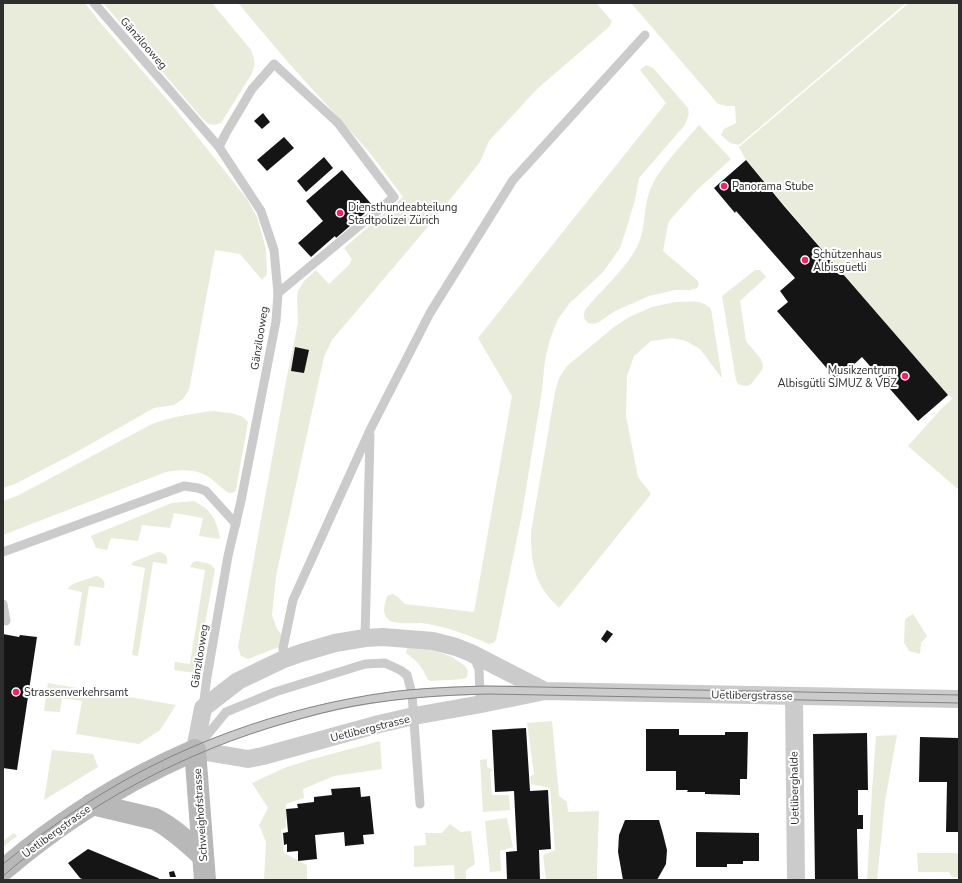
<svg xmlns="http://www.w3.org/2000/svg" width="962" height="883" viewBox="0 0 962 883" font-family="'Nunito Sans',sans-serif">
	<rect width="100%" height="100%" fill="#fff"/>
	<!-- green -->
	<g fill="#e9ecda">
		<polygon points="3,3 85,3 99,21 177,111 247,199 257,217 266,249 267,274 262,280 240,254 215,250 189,390 183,399 174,405 154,408 73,454 15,484 3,488"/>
		<path d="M 103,3 L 212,3 L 251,50 C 255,60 256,65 251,75 L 221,123 L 214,125 L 208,124 L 201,117 Z"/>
		<polygon points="238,3 596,3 612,21 609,27 537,89 489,141 480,162 432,222 332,340 324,357 276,576 272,615 277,629 281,634 284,645 248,659 241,656 238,647 286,381 298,323 297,300 298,291 304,281 316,270 329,284 349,265 352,259 344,248 403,197 370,153 287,61"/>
		<polygon points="631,3 906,3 739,145 730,143 721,135 724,129 736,123 735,106 727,106 718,104"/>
		<polygon points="909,3 959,3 959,490 908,446 941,409 953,398 948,395 767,185 767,184 746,160 739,147"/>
		<path d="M 646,65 L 653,68 L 688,108 C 690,115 687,120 684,126 L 639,178 L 635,200 L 626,230 L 620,248 L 603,272 L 569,304 L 558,319 L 550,339 L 545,360 L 542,390 L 522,514 L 496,640 L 493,643 L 489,644 C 466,634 445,626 421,623 C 413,623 393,625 388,619 C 381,613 385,604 387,596 L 393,594 L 398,597 L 405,604 L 474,612 L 512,396 L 478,338 L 666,103 L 640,70 Z"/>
		<path d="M 699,125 L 731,159 L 697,190 L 669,221 L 668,224 L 663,251 L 697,280 L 699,284 L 697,288 L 690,290 L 675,290 L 649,296 L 615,311 L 599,322 L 594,324 L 588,323 C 583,318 583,316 585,310 C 602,289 624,271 637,247 C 646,230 643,211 649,193 C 656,171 684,143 699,125 Z"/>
		<polygon points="755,270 760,270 766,277 764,279 740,301 746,341 761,359 763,366 762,370 752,383 750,385 746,386 741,385 738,384 736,380 722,296"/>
		<path d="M 675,302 C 687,302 702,299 711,309 L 722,378 L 721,377 L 700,349 L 686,341 L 672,338 L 651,341 L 634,356 L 627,376 L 626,416 L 638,477 L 651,494 L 559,608 C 554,602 547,596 543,589 C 532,572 531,551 531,532 L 555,392 L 559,378 L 567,366 L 614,327 L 629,317 L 652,307 Z"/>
		<path d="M 214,411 C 225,413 241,412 248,422 L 236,489 L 235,492 L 230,493 L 227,492 C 219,486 210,476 201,473 C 190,469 178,470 166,472 L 3,535 L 3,501 L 19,495 L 152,424 C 172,417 193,413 214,411 Z"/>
		<path d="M 194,501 C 197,503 202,505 205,508 C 215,516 218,527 220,539 L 199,536 L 203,518 L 174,513 L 170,528 L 142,525 L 138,541 L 111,538 L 107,550 L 96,548 L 91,536 L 172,503 Z"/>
		<path d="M 158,552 C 166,553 168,557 167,564 L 153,562 L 138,656 L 132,655 L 145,568 L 131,565 L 133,562 Z"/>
		<polygon points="197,561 210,564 215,569 196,673 174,670 175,662 190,664 205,570 190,567 193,562"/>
		<path d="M 96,576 C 103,578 106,581 104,588 L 89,586 L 80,646 L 74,645 L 82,592 L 68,589 L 69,587 L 73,584 Z"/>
		<polygon points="913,614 927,636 921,643 920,654 909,651 904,643 905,619"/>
		<path d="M 408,645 L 425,647 L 452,657 L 465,666 L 468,671 L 467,677 L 464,679 L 432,681 L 428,680 C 421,665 419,663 406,653 Z"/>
		<polygon points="48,683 176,705 160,730 139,744 76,734 82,701 62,698 60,712 44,711"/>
		<polygon points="552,721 559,796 567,802 568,812 599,811 597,868 597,880 546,880 543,855 555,850 550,788 531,784 530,777 534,774 527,723"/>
		<polygon points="897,735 885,801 877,880 867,880 872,790 876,736"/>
		<polygon points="380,741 382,769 334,776 303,789 304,798 286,804 286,828 281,830 284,853 307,865 307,880 264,880 266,842 259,825 268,808 252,783 284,768 309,760"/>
		<polygon points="52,750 93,754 98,767 44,800"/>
		<polygon points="487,759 487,767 493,770 490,772 492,795 509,795 510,810 483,812 480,760"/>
		<polygon points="507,818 513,847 500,851 501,871 490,872 485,821"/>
		<polygon points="450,824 461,832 471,831 475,864 466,870 466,880 455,880 454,865 414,867 414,846 426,845 425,833 442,833"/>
		<polygon points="14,833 17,836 3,847 3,841"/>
		<polygon points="917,853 959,853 959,877 952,877 949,872 918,872"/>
	</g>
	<!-- building -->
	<g fill="#151515">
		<polygon points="263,113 270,122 262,129 254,121"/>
		<polygon points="284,137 294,148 267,171 257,160"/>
		<polygon points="324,157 333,168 306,192 297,181"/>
		<polygon points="746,160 784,206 948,395 918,421 862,357 837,380 777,311 788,302 780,291 795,278 736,211 735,213 714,188"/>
		<polygon points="342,170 373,206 336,238 335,236 311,257 298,243 323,221 306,201"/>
		<polygon points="295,347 309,350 304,373 291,371"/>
		<polygon points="607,630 613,634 606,643 601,639"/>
		<polygon points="3,634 19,637 20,635 37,637 17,770 3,768"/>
		<polygon points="526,728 530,791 548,790 551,849 539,850 540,880 507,880 506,852 517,851 514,791 495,792 492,730"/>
		<polygon points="646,729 679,729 679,735 725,735 725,732 748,732 747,779 740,779 740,795 705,794 705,792 687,792 688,790 676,790 676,771 646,771"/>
		<polygon points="867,733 868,790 858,790 858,815 863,815 863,829 857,829 858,880 815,880 813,734"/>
		<polygon points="920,737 959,738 959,832 946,832 947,782 919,782"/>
		<polygon points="360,787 361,797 370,796 374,834 363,835 364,844 345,846 344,832 315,835 317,859 298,861 298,851 287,852 287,844 284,845 283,833 288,832 286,809 298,808 297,804 314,802 314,797 332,795 331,789"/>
		<polygon points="625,820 659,820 663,834 667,850 666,864 657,880 623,880 618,852 619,835"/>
		<polygon points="696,832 759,833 759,861 743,861 743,864 727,864 727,867 696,867"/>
		<polygon points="88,849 158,878 161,880 84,880 80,878 68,863"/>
		<polygon points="174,871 176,877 170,877 169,872"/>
	</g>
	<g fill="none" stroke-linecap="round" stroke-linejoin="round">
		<!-- service -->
		<g stroke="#cbcbcb" stroke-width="9">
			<polyline points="94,3 219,147 261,211 274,250 278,293 276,321 241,501 228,556 207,677 203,707"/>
			<polyline points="219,147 226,133 252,89 274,64 338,123 394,197 278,293"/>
			<polyline points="3,552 184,486 198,488 206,491 236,524"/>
			<polyline points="3,604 6,621"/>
			<polyline points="365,638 370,435"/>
			<polyline points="473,655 479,669 480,695"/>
			<polyline points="284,659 283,648 293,600 370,430 430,313 513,180 645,35"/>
			<polyline points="200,744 226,712 275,692 365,664 385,663 400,670 407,675 412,694 420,804"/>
			<path d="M 200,748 C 268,721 340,701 412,694 C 447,690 481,690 516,690"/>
		</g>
		<!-- minor -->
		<g stroke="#cbcbcb" stroke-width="18">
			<polyline points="545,691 471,653 456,647 433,641 383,637 365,638 335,643 301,653 284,659 238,681 203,708 195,750 248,759 263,756 379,724 414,716 476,705 545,691 959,699"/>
			<polyline points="794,696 796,880"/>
		</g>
		<!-- secondary -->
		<g stroke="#b8b8b8" stroke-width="22">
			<path d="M 92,804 L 155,819 C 173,828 188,843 203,856"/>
			<path d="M 3,870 C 28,849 54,829 82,811 C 118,787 156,767 195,750 L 205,880"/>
		</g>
		<!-- tram -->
		<g stroke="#838383" stroke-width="1">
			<path d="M 3,864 C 28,844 54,825 81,807 C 173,746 281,707 390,692 C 422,688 454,687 486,686 L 959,695"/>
			<path d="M 3,876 C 86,804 183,752 289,722 C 310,716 332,710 354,706 C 399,698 443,695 489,694 L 959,703"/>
		</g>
	</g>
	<!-- markers -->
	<g fill="#f4206d" stroke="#fff" stroke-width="1.5">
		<circle cx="724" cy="186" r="4"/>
		<circle cx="340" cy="213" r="4"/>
		<circle cx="805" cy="260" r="4"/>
		<circle cx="905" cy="376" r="4"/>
		<circle cx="16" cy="692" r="4"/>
	</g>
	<g text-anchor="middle" stroke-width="4" stroke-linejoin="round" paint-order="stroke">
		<!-- street labels -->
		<g font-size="11" fill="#2e2e2e" stroke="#fff">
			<text transform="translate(144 43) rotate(49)" y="4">Gänzilooweg</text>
			<text transform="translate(259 338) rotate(-81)" y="4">Gänzilooweg</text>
			<text transform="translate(199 656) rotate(-81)" y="4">Gänzilooweg</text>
			<text transform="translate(752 695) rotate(1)" y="4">Uetlibergstrasse</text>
			<text transform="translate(370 728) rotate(-14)" y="4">Uetlibergstrasse</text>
			<text transform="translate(794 788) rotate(-91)" y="4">Uetliberghalde</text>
			<text transform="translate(200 815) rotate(-94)" y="4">Schweighofstrasse</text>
			<text transform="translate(56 831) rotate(-36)" y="4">Uetlibergstrasse</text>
		</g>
		<!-- poi labels -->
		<g font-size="11" fill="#2e2e2e" stroke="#fff" text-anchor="start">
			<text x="732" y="190">Panorama Stube</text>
			<text x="348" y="211">Diensthundeabteilung<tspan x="348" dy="13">Stadtpolizei Zürich</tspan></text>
			<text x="813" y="258">Schützenhaus<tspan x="813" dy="13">Albisgüetli</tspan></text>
			<text x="897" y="374" text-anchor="end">Musikzentrum<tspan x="897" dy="13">Albisgütli SJMUZ &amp; VBZ</tspan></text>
			<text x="24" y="696">Strassenverkehrsamt</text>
		</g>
	</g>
	<!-- border -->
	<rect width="962" height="883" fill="none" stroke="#2e2e2e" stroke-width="8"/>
</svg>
